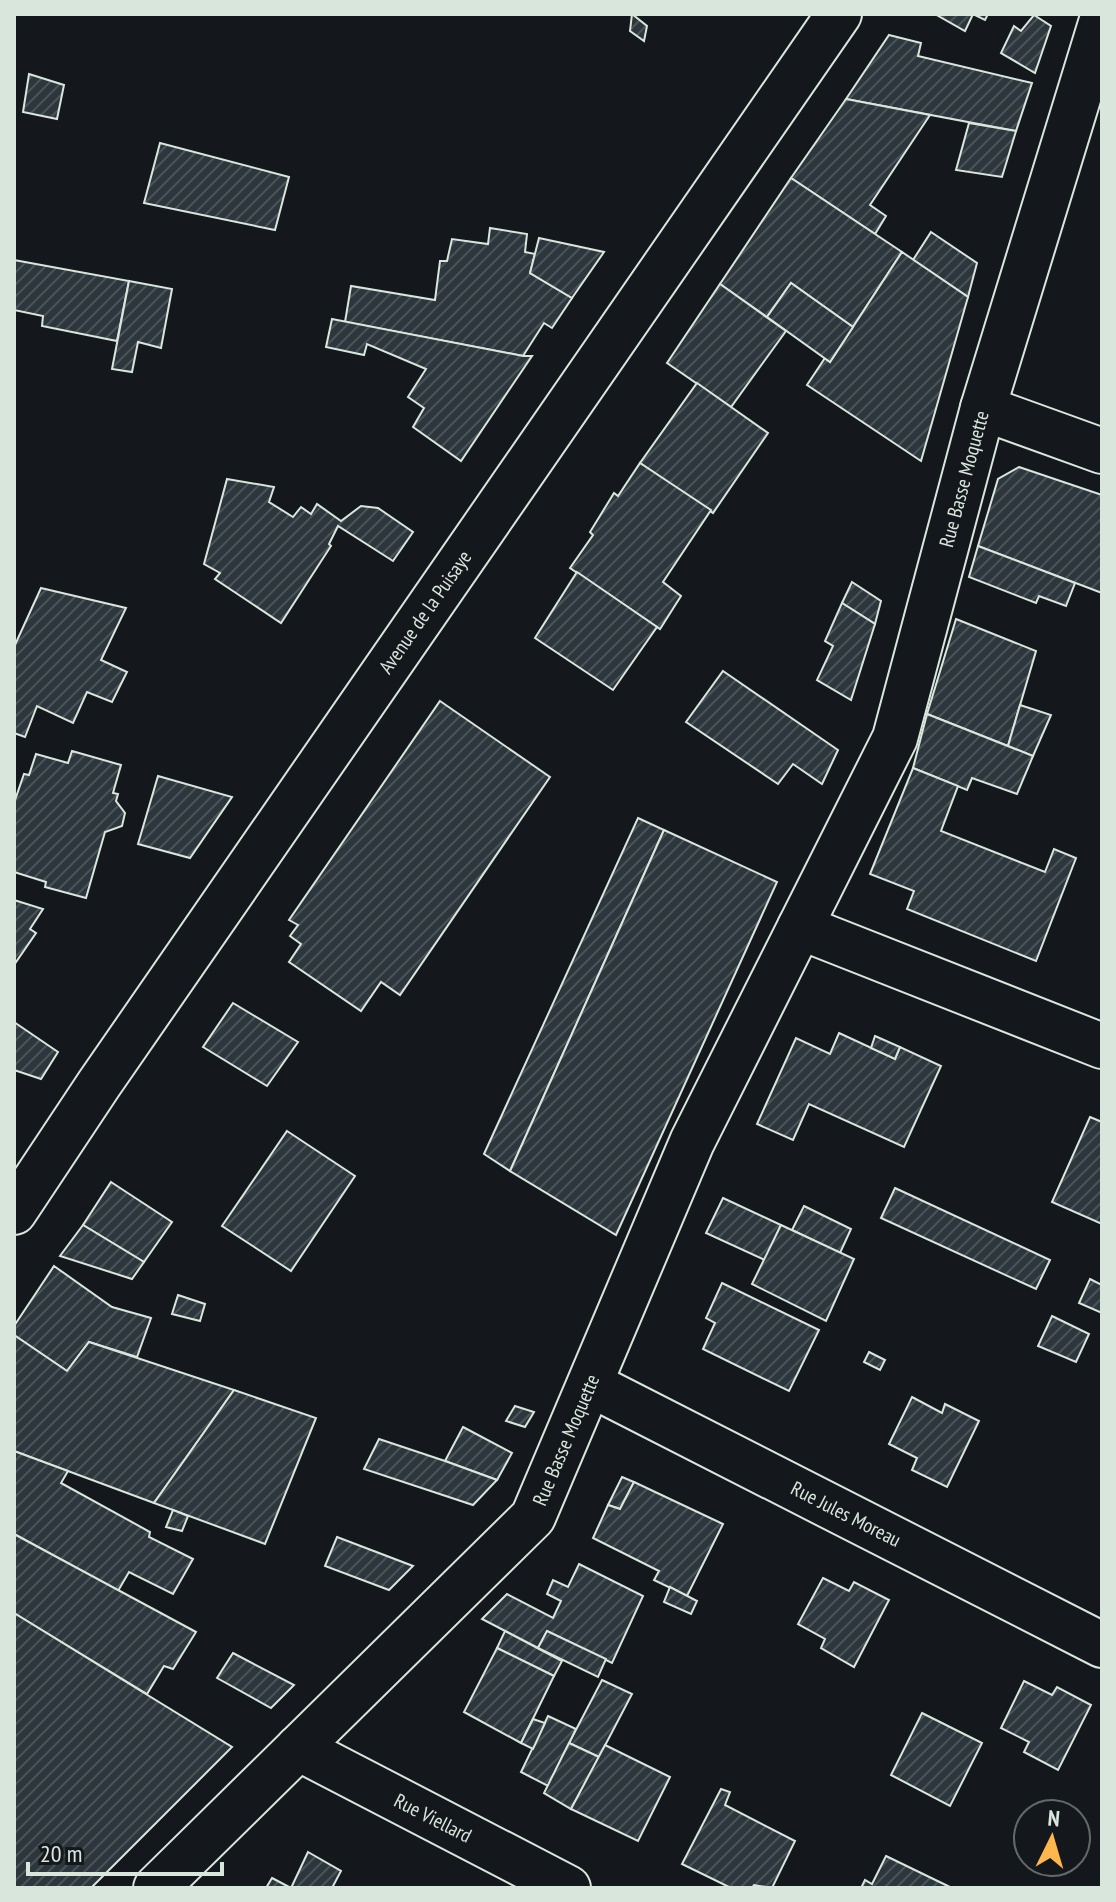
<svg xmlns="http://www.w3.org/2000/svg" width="1116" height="1902" viewBox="0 0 1116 1902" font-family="'PT Sans Narrow',sans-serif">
	<defs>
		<pattern id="building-hatch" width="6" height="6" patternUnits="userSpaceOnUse" patternTransform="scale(2)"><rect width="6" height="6" fill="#2c363c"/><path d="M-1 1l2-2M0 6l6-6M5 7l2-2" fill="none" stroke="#4a5358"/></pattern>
	</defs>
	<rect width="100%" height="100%" fill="#14181c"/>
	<!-- building -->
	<g fill="url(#building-hatch)" stroke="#d8e6dc" stroke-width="2">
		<polygon points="632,14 647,26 644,41 630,31"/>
		<polygon points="935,14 988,14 985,20 973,14 965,31"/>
		<polygon points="1034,15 1051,26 1035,73 1001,53 1014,26 1021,31"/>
		<polygon points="889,35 921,43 918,56 1032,83 1016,131 846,99"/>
		<polygon points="29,74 64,85 57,119 23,112"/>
		<polygon points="846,99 930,115 870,205 886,216 875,234 791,178"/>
		<polygon points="969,123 1016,131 1002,177 956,170"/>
		<polygon points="160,143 289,177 275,230 144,203"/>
		<polygon points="791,178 902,252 853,327 791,283 767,317 720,284"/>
		<polygon points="490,228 527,234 525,252 535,254 530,273 572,298 552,328 544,323 523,356 345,322 351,286 435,300 440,261 447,261 452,239 488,244"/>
		<polygon points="931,232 977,263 968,297 913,260"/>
		<polygon points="539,238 604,252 572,298 530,273"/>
		<polygon points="902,252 968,297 921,461 807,385 825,358 830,362"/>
		<polygon points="14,260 129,281 117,341 42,326 43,316 14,310"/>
		<polygon points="129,281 172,289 161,348 138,342 132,372 112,369"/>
		<polygon points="791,283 853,327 830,362 767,317"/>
		<polygon points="720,284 786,331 731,407 667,363"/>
		<polygon points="332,319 523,356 532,356 461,461 413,427 424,408 408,397 426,369 367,344 364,355 326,347"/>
		<polygon points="697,383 768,433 713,513 640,463"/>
		<polygon points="640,463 711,510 663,582 681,596 660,629 570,568 593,535 590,532 614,493 618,496"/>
		<polygon points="1019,467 1102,495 1102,593 978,546 998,479"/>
		<polygon points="227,479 274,487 269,502 293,517 301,507 311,514 317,504 341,521 361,506 378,508 413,532 393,561 338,526 329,544 331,546 281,623 215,579 220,573 204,564"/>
		<polygon points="978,546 1075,583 1066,606 1039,596 1036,603 969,577"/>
		<polygon points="577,572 657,627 613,690 535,638"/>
		<polygon points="852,582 881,601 875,624 842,603"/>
		<polygon points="41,588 126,608 101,660 127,672 112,702 87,692 73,723 37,706 25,737 14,733 14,647"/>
		<polygon points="842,603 875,624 851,700 817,680 833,646 825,641"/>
		<polygon points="956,619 1036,651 1008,746 927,714"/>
		<polygon points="723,671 838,750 822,784 793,764 778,784 686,722"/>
		<polygon points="440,701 550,777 400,995 381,982 361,1011 289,962 301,944 290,936 298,925 289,920"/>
		<polygon points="1020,705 1051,715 1033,756 1008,746"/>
		<polygon points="927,714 1033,756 1017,794 972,778 967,790 913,768"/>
		<polygon points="72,751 121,765 113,793 118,794 116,801 125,813 122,826 105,832 86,898 45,887 46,882 14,872 14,803 24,774 29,775 36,754 68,763"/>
		<polygon points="913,768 958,786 941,831 1045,872 1054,849 1076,858 1036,961 907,909 914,891 870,874"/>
		<polygon points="158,776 232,797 190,858 138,844"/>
		<polygon points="638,818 664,830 510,1171 484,1154"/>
		<polygon points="664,830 777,882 616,1235 510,1171"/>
		<polygon points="14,900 43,909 30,929 36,933 14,965"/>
		<polygon points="233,1003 298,1042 267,1086 203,1047"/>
		<polygon points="14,1022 58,1052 41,1079 14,1070"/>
		<polygon points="839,1033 895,1059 900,1047 941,1066 904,1147 809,1104 793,1140 757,1124 796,1038 830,1054"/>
		<polygon points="875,1036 900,1047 895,1059 871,1048"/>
		<polygon points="1090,1117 1102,1122 1102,1224 1052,1202"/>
		<polygon points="287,1131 355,1176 291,1271 222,1226"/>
		<polygon points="111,1182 172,1222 144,1262 83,1225"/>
		<polygon points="895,1188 1050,1260 1036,1289 881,1218"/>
		<polygon points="723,1198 781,1225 765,1260 706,1233"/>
		<polygon points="804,1206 851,1229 840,1253 792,1230"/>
		<polygon points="83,1225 144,1262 132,1279 60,1256"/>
		<polygon points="781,1225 854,1259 826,1321 752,1284"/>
		<polygon points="54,1266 112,1307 151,1318 137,1357 89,1342 67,1371 14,1335 14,1326"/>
		<polygon points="1090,1279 1102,1285 1102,1313 1079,1303"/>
		<polygon points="722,1283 819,1330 789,1391 703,1349 715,1323 706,1318"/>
		<polygon points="178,1295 205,1304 200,1321 172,1314"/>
		<polygon points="1052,1316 1089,1334 1076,1362 1038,1346"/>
		<polygon points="14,1335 67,1371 89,1342 234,1390 154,1503 14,1451"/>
		<polygon points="869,1352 885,1360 880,1370 864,1362"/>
		<polygon points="234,1390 316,1418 265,1544 154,1503"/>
		<polygon points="912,1397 942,1413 945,1404 979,1421 947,1487 912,1470 917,1458 889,1444"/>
		<polygon points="515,1406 534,1412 525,1427 506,1421"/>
		<polygon points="463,1427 512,1453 497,1480 445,1461"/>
		<polygon points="379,1439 445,1461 497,1480 473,1505 364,1469"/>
		<polygon points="14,1451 68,1471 61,1483 150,1532 149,1537 193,1559 173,1594 129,1572 118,1591 14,1534"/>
		<polygon points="622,1477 634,1482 620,1509 608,1505"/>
		<polygon points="634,1482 723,1524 687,1596 654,1580 659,1571 593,1538 608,1505 620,1509"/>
		<polygon points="173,1510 188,1516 182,1531 166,1527"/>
		<polygon points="14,1534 196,1632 173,1669 164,1666 147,1694 14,1613"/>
		<polygon points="337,1537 413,1566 389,1590 325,1566"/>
		<polygon points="579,1564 643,1596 612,1663 547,1631 538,1648 482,1619 507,1594 553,1618 561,1601 547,1594 553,1580 568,1587"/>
		<polygon points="823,1578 849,1591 854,1582 889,1600 854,1667 821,1648 825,1639 798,1624"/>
		<polygon points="670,1587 697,1601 691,1614 664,1602"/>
		<polygon points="14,1613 232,1747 91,1888 14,1888"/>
		<polygon points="505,1631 562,1661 554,1676 497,1648"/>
		<polygon points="547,1631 606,1659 598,1677 538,1648"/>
		<polygon points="497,1648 554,1676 521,1743 464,1712"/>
		<polygon points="233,1653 294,1685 271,1708 217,1678"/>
		<polygon points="602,1680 632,1694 599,1757 569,1743"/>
		<polygon points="1024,1681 1052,1695 1057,1687 1091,1705 1058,1770 1024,1752 1029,1742 1001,1728"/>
		<polygon points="922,1713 982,1743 950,1806 891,1775"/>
		<polygon points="548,1716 576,1729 548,1786 521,1772"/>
		<polygon points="533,1719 545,1723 533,1749 521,1743"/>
		<polygon points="569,1743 599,1757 571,1809 544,1793"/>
		<polygon points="605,1745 670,1777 638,1841 571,1809"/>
		<polygon points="721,1789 730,1792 725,1805 795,1841 772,1888 754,1885 752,1888 731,1888 682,1864"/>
		<polygon points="308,1852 341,1871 332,1888 291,1888"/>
		<polygon points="886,1856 952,1888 861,1888 865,1880 872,1884"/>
		<polygon points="272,1878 291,1888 266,1888"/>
	</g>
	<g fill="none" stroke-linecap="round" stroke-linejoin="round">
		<!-- minor casing -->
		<g stroke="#d8e6dc" stroke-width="48">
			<g id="minor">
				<polyline points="983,408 1102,451"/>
				<polyline points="800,927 1102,1046"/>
				<polyline points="14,1212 99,1084 839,14"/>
				<polyline points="590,1384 1102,1645"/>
				<polyline points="298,1748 568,1888"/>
				<polyline points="156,1888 533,1517 692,1142 895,738 983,408 1102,20"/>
			</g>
		</g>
		<!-- minor -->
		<use href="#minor" stroke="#14181c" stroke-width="44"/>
	</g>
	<g text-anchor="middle" stroke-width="6" stroke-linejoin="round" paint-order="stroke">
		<!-- street labels -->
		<g font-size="20" fill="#d8e6dc" stroke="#14181c">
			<text transform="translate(964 479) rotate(-75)" y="7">Rue Basse Moquette</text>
			<text transform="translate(425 612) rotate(-55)" y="7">Avenue de la Puisaye</text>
			<text transform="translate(566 1440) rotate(-67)" y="7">Rue Basse Moquette</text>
			<text transform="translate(846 1514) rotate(27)" y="7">Rue Jules Moreau</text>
			<text transform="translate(433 1818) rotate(27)" y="7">Rue Viellard</text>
		</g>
	</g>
	<!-- border -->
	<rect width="1116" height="1902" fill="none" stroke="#d8e6dc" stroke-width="32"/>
	<!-- north arrow -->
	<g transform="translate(1052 1838) rotate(5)"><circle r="38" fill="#14181c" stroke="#626a69" stroke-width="2"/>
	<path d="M0-6L14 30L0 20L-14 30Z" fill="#ffb74d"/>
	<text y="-12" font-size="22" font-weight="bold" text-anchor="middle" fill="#d8e6dc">N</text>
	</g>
	<!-- scale -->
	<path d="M28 1862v12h194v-12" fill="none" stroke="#d8e6dc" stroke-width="4"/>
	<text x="40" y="1862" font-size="24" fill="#d8e6dc" stroke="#14181c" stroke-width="6" paint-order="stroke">20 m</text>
</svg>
